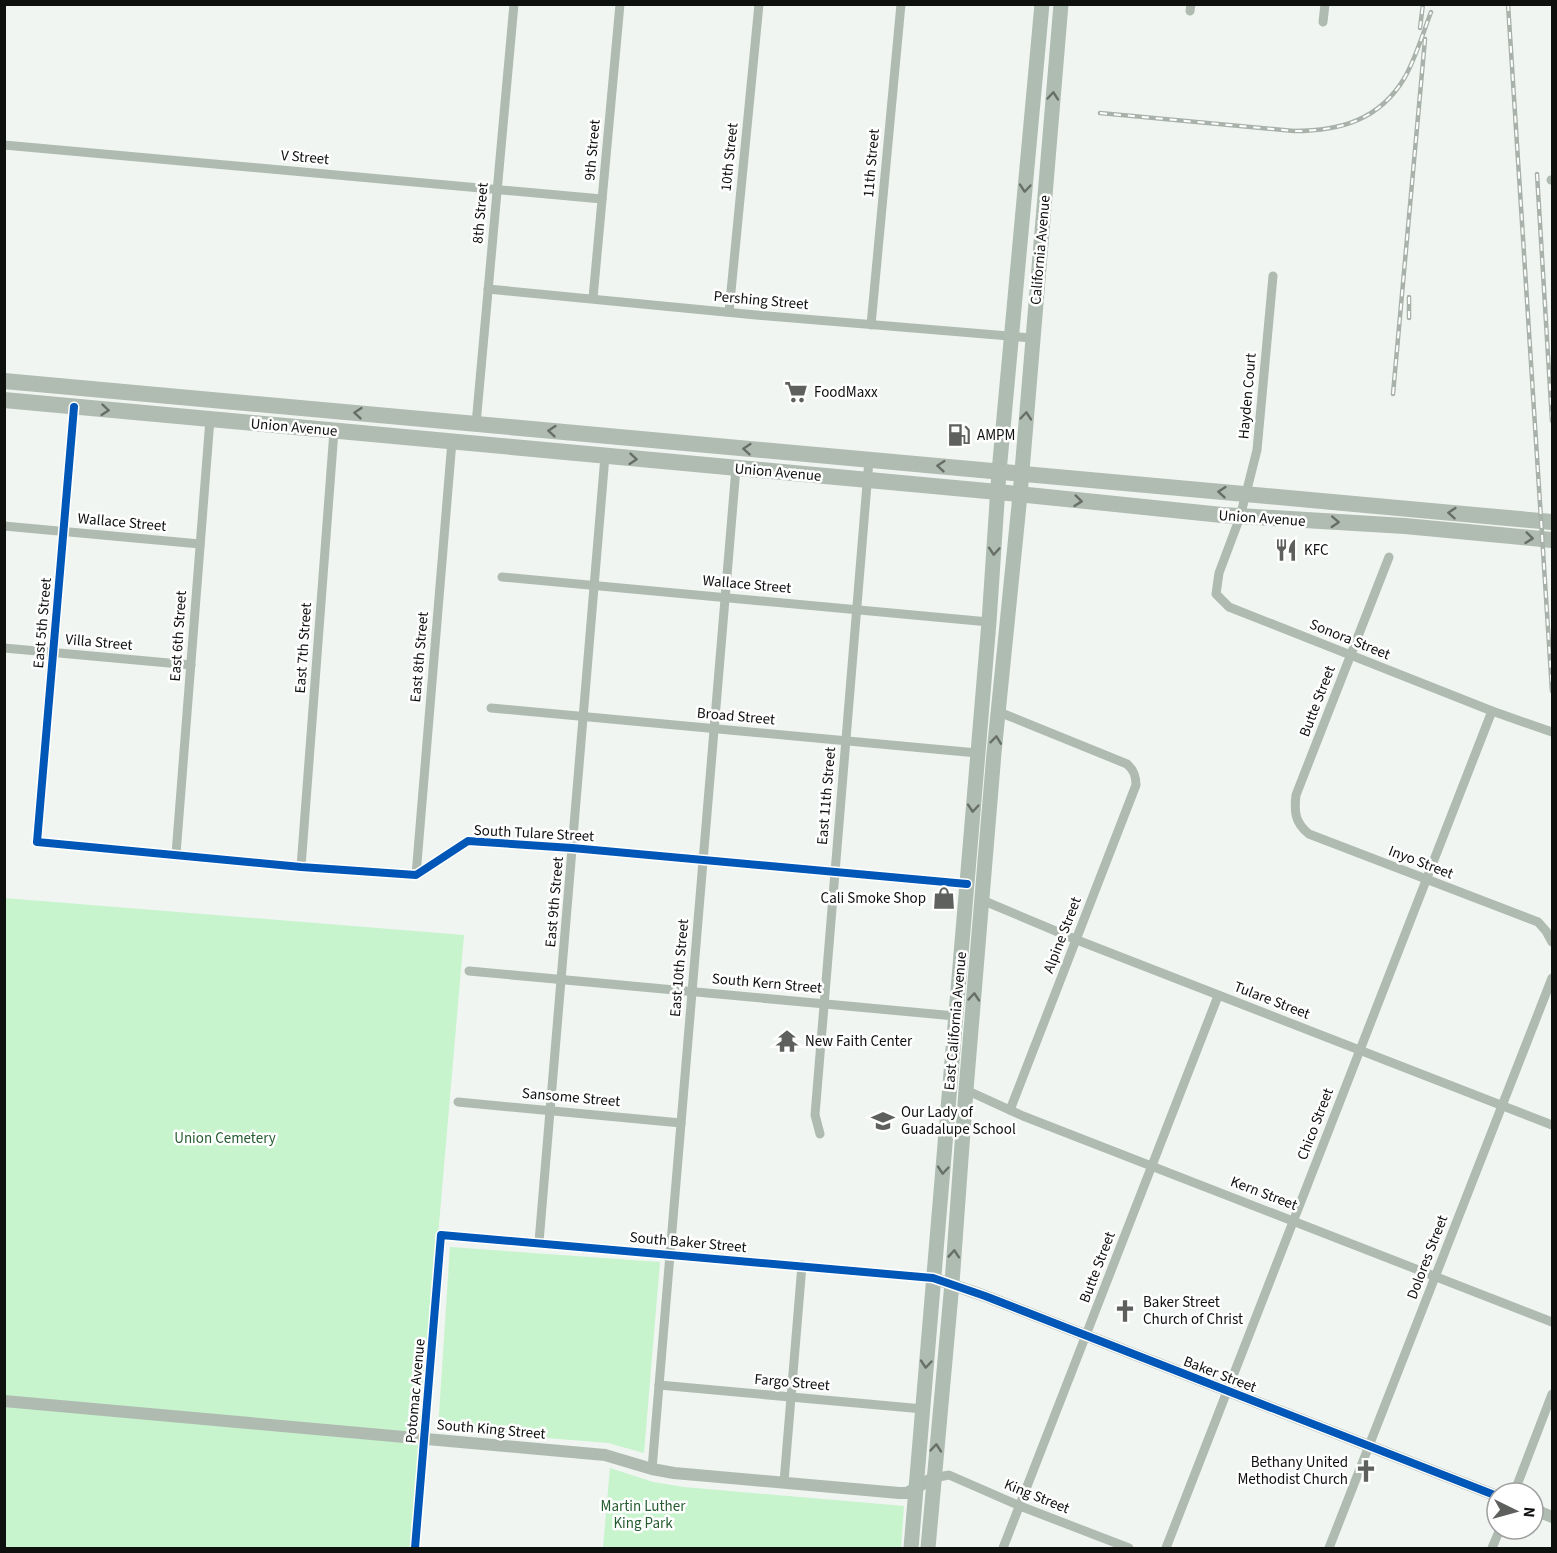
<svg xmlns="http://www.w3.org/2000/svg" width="1557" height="1553" viewBox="0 0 1557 1553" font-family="'Source Sans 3',sans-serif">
	<rect width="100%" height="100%" fill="#f0f5f1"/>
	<!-- green -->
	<g fill="#c7f3cd">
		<polygon points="4,898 464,935 411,1548 5,1548"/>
		<polygon points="450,1247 660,1262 644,1453 608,1443 438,1429"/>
		<polygon points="610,1468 653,1482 684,1487 904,1506 901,1548 603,1548"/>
	</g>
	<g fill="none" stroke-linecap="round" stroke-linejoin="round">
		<!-- minor -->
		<g stroke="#afbbb0" stroke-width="9">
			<polyline points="1190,11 1191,4"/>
			<polyline points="1323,22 1325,4"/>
			<polyline points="4,145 602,199"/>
			<polyline points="1551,180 1552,180"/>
			<polyline points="1273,276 1257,450 1240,517 1219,573 1216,594 1229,607 1492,711 1552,732"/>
			<polyline points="488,289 756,315 1032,338"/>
			<polyline points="593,298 620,4"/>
			<polyline points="729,312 759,4"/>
			<polyline points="871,325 901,4"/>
			<polyline points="74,407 37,842 301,867 416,875 468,841 572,848 967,884"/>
			<polyline points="476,424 514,4"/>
			<polyline points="4,526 200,544"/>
			<path d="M 1389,557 L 1296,795 C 1294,812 1295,823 1309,834 L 1538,922 L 1546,931 L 1552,942"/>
			<polyline points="502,577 989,622"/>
			<polyline points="4,648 191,665"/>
			<polyline points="491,708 977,753"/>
			<path d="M 999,712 L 1127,764 C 1134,770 1136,776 1136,785 L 1010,1110"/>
			<polyline points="176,854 210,419"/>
			<polyline points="301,867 334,431"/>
			<polyline points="416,875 452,441"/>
			<polyline points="982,900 1077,940 1552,1125"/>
			<polyline points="469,971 955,1016"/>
			<polyline points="966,1090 1023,1116 1552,1322"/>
			<polyline points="458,1102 681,1123"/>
			<polyline points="820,1134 815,1115 869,460"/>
			<polyline points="539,1242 605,456"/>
			<polyline points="659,1385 923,1409"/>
			<polyline points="652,1469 736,468"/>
			<polyline points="933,1478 949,1475 1020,1506 1129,1548"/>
			<polyline points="784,1482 802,1265"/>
			<polyline points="1514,1493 1552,1394"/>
			<polyline points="415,1548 441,1235 933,1278"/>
			<polyline points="1003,1548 1218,996"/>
			<polyline points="1166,1548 1492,711"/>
			<polyline points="1329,1548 1552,978"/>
			<polyline points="1492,1548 1500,1529"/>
		</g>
		<!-- tertiary -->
		<g stroke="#afbbb0" stroke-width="12">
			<polyline points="933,1278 985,1296 1497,1496"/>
			<polyline points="4,1401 605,1455 652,1469 674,1473 899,1493 907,1493 933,1478"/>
			<polyline points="1533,1509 1552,1517"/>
		</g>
		<!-- primary -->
		<g stroke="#afbcb1" stroke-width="15">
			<polyline points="911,1548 989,622 999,472 1042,4"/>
			<polyline points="928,1548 952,1283 966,1090 994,753 1020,495 1061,4"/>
		</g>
		<!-- trunk -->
		<g stroke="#b0bbb1" stroke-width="16">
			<polyline points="4,381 1552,522"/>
			<polyline points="4,400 998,492 1222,515 1405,526 1552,540"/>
		</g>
		<!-- rail casing -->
		<g stroke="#a8b1aa" stroke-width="4.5">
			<g id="rail">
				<polyline points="1508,4 1552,691"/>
				<polyline points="1420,28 1423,4"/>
				<path d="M 1100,113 L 1294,131 C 1340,131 1380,120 1405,77 C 1416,57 1423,33 1431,12"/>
				<polyline points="1537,174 1552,421"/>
				<polyline points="1409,318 1409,297"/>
				<polyline points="1393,394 1425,39"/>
			</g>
		</g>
		<!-- rail -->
		<use href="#rail" stroke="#fff" stroke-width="2" stroke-dasharray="7" stroke-linecap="butt"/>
		<!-- cycleway casing -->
		<g stroke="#fff" stroke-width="11">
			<g id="cycleway">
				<polyline points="74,407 37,842 301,867 416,875 468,841 572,848 967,884"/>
				<polyline points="415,1548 441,1235 933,1278 985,1296 1497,1496"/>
			</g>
		</g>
		<!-- cycleway -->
		<use href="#cycleway" stroke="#0057b8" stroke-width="8"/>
	</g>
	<!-- one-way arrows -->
	<defs><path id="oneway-chevron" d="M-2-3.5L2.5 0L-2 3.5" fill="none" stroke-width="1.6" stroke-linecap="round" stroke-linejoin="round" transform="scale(1.5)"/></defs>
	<g stroke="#676f68">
		<use href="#oneway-chevron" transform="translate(1053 96) rotate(-85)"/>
		<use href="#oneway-chevron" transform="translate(1025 188) rotate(95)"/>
		<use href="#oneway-chevron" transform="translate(1026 416) rotate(-85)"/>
		<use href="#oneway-chevron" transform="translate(994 551) rotate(94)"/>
		<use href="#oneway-chevron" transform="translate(996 740) rotate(-83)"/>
		<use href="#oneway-chevron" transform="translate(973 808) rotate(95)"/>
		<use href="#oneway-chevron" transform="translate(974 997) rotate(-85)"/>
		<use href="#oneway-chevron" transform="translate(943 1170) rotate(95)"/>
		<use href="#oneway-chevron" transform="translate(954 1254) rotate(-86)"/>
		<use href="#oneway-chevron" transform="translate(926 1364) rotate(95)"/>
		<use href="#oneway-chevron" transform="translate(936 1448) rotate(-85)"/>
	</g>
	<g stroke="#676e68">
		<use href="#oneway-chevron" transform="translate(105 410) rotate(5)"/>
		<use href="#oneway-chevron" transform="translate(358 413) rotate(-175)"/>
		<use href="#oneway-chevron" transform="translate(552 431) rotate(-175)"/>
		<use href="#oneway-chevron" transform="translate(747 449) rotate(-175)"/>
		<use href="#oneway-chevron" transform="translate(633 459) rotate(5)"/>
		<use href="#oneway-chevron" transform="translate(941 466) rotate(-175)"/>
		<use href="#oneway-chevron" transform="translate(1222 492) rotate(-175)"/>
		<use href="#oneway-chevron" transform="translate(1078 501) rotate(6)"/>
		<use href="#oneway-chevron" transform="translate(1452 513) rotate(-175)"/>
		<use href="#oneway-chevron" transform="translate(1335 522) rotate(3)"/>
		<use href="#oneway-chevron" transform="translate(1529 538) rotate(6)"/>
	</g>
	<!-- icons -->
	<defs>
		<g id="supermarket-bare" transform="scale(1.8)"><path d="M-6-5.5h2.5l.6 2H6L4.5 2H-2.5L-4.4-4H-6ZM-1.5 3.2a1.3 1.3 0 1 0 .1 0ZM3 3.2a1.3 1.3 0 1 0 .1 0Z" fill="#5d605d" stroke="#fff" stroke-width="2.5" paint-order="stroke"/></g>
		<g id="fuel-bare" transform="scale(1.8)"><path d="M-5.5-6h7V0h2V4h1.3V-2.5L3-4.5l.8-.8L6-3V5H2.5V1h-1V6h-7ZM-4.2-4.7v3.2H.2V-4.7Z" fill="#5d605d" stroke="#fff" stroke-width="2.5" paint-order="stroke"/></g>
		<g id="restaurant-bare" transform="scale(1.8)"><path d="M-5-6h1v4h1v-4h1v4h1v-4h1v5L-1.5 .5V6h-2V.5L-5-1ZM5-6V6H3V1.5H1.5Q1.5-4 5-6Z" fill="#5d605d" stroke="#fff" stroke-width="2.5" paint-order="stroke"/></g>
		<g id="shop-bare" transform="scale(1.8)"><path d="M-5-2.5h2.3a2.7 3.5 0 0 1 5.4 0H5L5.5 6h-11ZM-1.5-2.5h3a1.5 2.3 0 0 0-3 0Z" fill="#5d605d" stroke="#fff" stroke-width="2.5" paint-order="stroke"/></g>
		<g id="temple-bare" transform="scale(1.8)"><path d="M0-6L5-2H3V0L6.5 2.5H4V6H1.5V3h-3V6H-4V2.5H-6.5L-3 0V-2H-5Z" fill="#5d605d" stroke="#fff" stroke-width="2.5" paint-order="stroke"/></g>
		<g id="school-bare" transform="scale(1.8)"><path d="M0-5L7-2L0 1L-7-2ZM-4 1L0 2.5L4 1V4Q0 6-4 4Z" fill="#5d605d" stroke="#fff" stroke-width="2.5" paint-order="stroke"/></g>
		<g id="church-bare" transform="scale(1.8)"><path d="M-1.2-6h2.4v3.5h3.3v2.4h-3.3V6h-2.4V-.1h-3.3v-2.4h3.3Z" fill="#5d605d" stroke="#fff" stroke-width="2.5" paint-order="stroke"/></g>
	</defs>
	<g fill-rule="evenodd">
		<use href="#supermarket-bare" x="796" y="392"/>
		<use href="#fuel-bare" x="959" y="435"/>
		<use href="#restaurant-bare" x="1286" y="550"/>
		<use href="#shop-bare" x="944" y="898"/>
		<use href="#temple-bare" x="787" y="1041"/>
		<use href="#school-bare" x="883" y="1121"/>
		<use href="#church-bare" x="1125" y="1311"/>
		<use href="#church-bare" x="1366" y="1471"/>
	</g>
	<g text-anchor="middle" stroke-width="5" stroke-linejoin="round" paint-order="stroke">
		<!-- street labels -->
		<g font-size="15" fill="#0e100e" stroke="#fff">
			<text transform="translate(592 150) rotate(-85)" y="5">9th Street</text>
			<text transform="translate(305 157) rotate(5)" y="5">V Street</text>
			<text transform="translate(729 157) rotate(-84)" y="5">10th Street</text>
			<text transform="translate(871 163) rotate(-85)" y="5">11th Street</text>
			<text transform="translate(480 213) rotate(-85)" y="5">8th Street</text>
			<text transform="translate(1040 250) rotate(-85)" y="5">California Avenue</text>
			<text transform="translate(761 300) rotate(5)" y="5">Pershing Street</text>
			<text transform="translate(1247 396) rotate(-85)" y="5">Hayden Court</text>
			<text transform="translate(294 427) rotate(5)" y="5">Union Avenue</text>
			<text transform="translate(778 472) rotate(5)" y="5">Union Avenue</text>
			<text transform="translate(1262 518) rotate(4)" y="5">Union Avenue</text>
			<text transform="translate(122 522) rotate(5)" y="5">Wallace Street</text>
			<text transform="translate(747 584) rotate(5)" y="5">Wallace Street</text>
			<text transform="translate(42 623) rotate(-85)" y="5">East 5th Street</text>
			<text transform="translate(178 636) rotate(-86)" y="5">East 6th Street</text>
			<text transform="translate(1350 639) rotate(22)" y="5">Sonora Street</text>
			<text transform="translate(99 642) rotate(5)" y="5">Villa Street</text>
			<text transform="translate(303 648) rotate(-86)" y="5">East 7th Street</text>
			<text transform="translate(419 657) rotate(-85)" y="5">East 8th Street</text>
			<text transform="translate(1317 701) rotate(-69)" y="5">Butte Street</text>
			<text transform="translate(736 716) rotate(5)" y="5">Broad Street</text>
			<text transform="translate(826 796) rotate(-85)" y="5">East 11th Street</text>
			<text transform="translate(534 833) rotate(3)" y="5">South Tulare Street</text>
			<text transform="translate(1421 862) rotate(21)" y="5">Inyo Street</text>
			<text transform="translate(554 902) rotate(-85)" y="5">East 9th Street</text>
			<text transform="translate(1062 935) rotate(-69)" y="5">Alpine Street</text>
			<text transform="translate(679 968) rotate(-85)" y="5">East 10th Street</text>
			<text transform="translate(767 983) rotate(5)" y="5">South Kern Street</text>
			<text transform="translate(1272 1000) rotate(21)" y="5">Tulare Street</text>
			<text transform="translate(955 1021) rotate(-85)" y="5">East California Avenue</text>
			<text transform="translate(571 1097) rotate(5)" y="5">Sansome Street</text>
			<text transform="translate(1315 1124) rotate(-69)" y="5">Chico Street</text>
			<text transform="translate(1264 1193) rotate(21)" y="5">Kern Street</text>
			<text transform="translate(688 1242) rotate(5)" y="5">South Baker Street</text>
			<text transform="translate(1427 1257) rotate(-69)" y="5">Dolores Street</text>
			<text transform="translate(1097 1267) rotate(-69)" y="5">Butte Street</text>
			<text transform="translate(1220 1374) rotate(21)" y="5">Baker Street</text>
			<text transform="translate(792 1382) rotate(5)" y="5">Fargo Street</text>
			<text transform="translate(415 1391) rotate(-85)" y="5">Potomac Avenue</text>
			<text transform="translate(491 1429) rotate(5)" y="5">South King Street</text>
			<text transform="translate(1037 1496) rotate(22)" y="5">King Street</text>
		</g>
		<!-- poi labels -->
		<g font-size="15" fill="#0e100e" stroke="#fff" text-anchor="start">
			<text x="814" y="397">FoodMaxx</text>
			<text x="977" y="440">AMPM</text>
			<text x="1304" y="555">KFC</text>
			<text x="926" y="903" text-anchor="end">Cali Smoke Shop</text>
			<text x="805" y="1046">New Faith Center</text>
			<text x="901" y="1117">Our Lady of<tspan x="901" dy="17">Guadalupe School</tspan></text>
			<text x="1143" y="1307">Baker Street<tspan x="1143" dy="17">Church of Christ</tspan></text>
			<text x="1348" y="1467" text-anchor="end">Bethany United<tspan x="1348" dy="17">Methodist Church</tspan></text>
		</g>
		<!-- park labels -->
		<g font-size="15" fill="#245c2f" stroke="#fff">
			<text x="225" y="1143">Union Cemetery</text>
			<text x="643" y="1511">Martin Luther<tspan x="643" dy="17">King Park</tspan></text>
		</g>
	</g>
	<!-- border -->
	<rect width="1557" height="1553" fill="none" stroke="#0e100e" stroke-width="12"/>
	<!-- north arrow -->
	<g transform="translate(1515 1511) rotate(95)"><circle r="28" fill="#ffffff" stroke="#9f9f9f" stroke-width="1.5"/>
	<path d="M0-4.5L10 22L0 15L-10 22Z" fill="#5d605d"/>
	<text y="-9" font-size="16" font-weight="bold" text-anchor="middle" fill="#0e100e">N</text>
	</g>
</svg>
